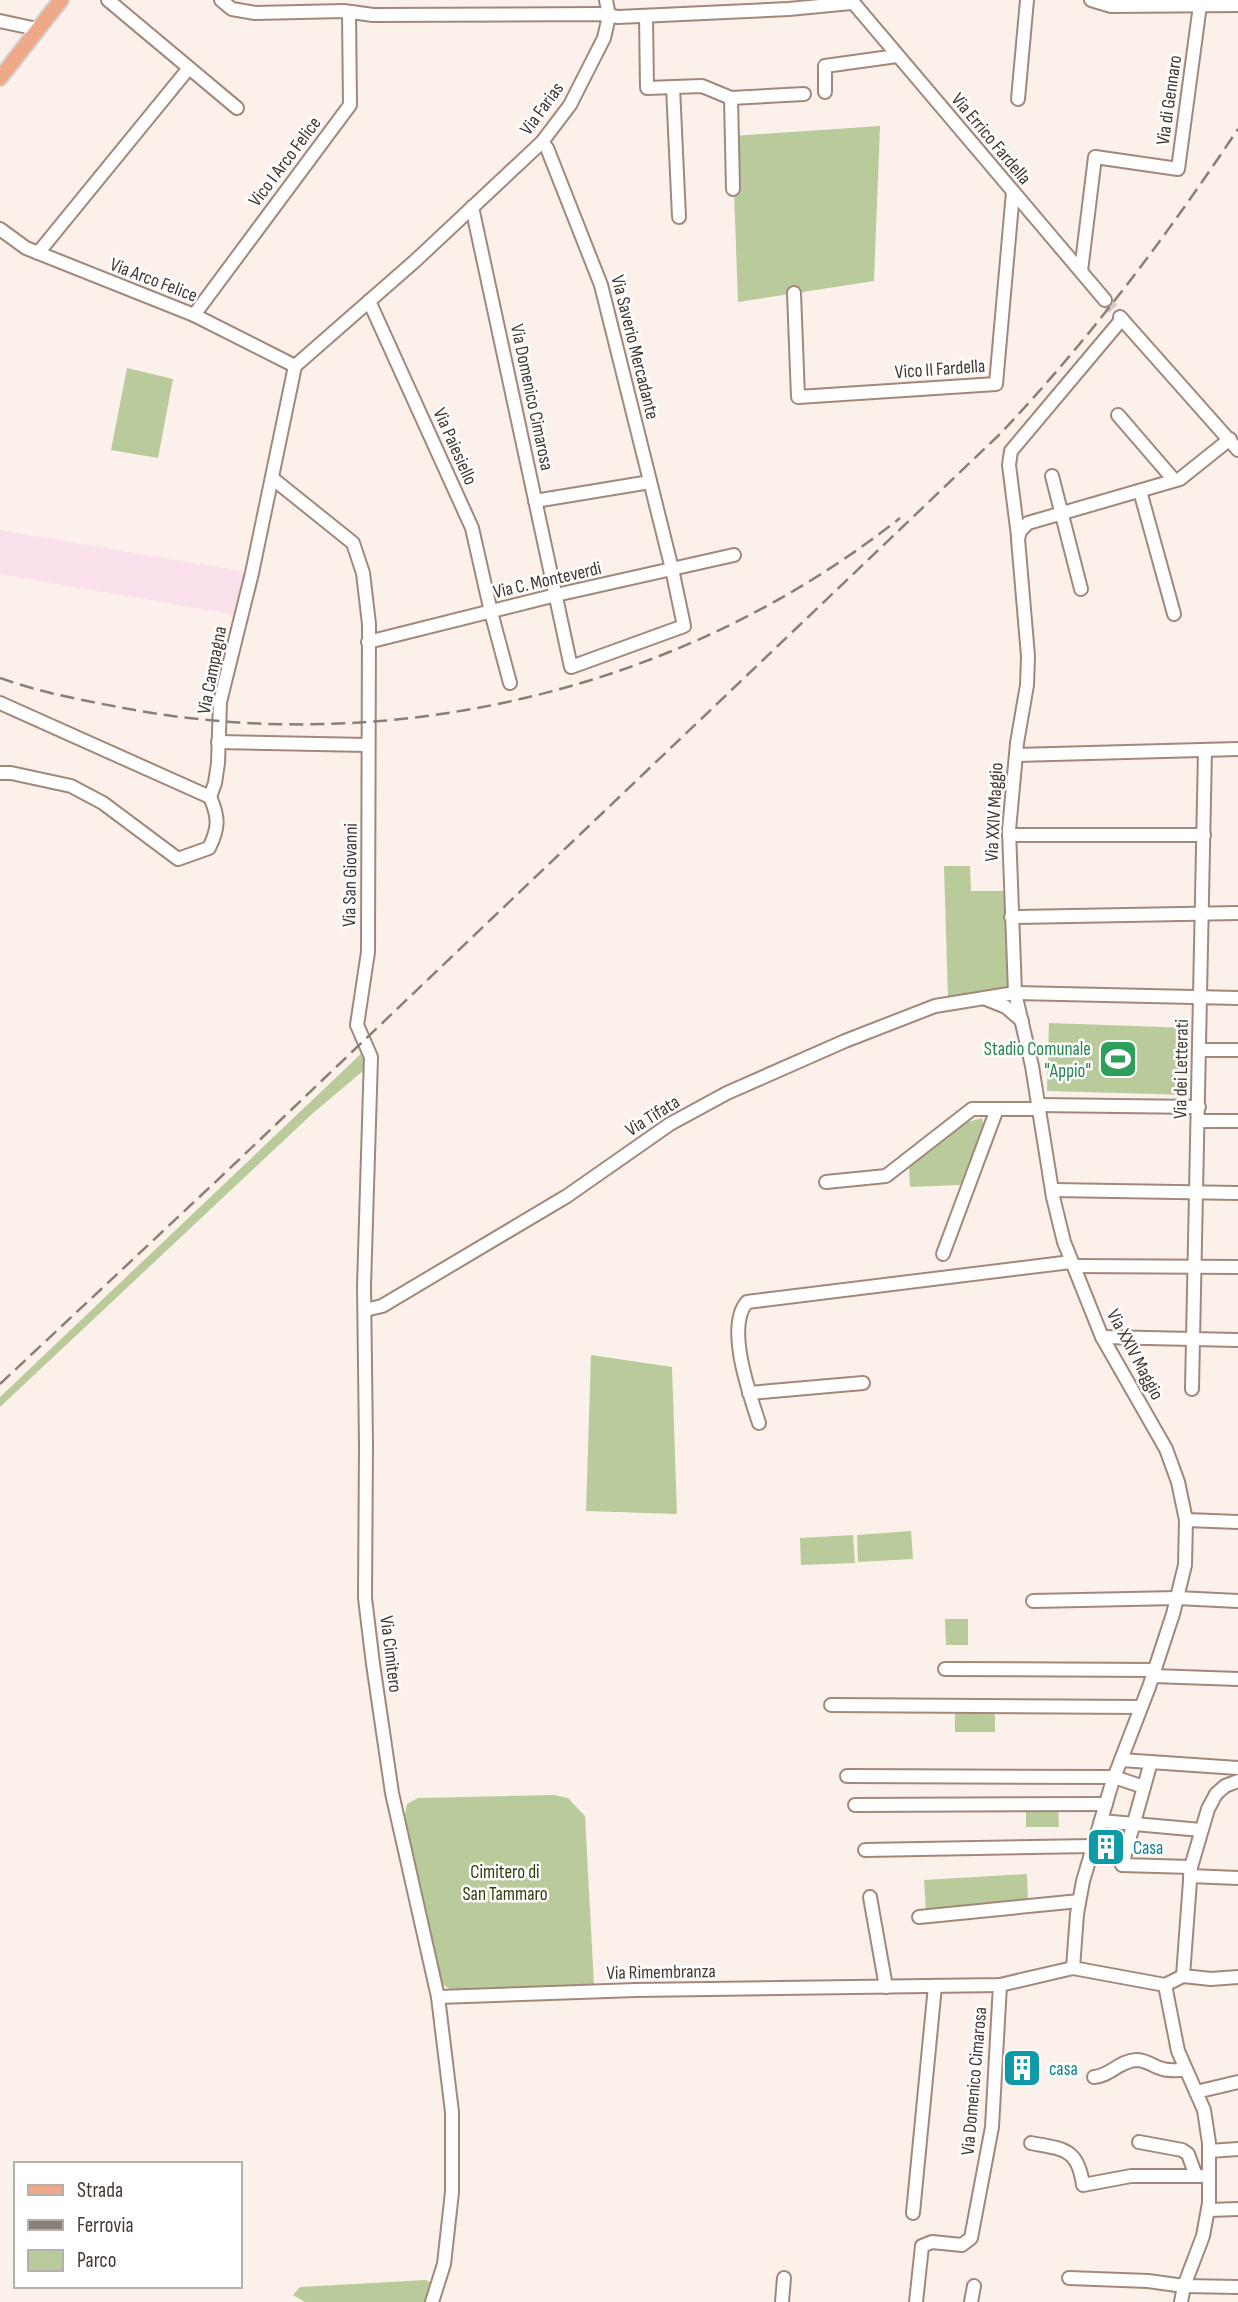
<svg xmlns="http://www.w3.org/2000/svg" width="1238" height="2302" viewBox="0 0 1238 2302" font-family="'Sofia Sans Condensed',sans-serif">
	<rect width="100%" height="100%" fill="#fcf0ea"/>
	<!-- industrial -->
	<polygon fill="#fae1eb" points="0,530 246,572 236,615 0,574"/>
	<!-- green -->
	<g fill="#b9cb9b">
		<polygon points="880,126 874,281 738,302 732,136"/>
		<polygon points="127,368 173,379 158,458 111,450"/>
		<polygon points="944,866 970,866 971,891 1004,891 1009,988 948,999"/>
		<polygon points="1049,1023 1190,1028 1188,1095 1047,1091"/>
		<polygon points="364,1051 364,1070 312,1114 0,1407 0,1397"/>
		<polygon points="982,1118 984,1125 960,1185 910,1187 909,1166 968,1122"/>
		<polygon points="591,1355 672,1367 677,1514 586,1511"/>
		<polygon points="911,1531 913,1559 858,1562 857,1535"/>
		<polygon points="853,1535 855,1563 801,1565 800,1538"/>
		<polygon points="945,1619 968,1619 968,1645 946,1645"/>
		<rect x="955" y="1710" width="40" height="22"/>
		<polygon points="554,1795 568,1798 585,1816 594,1985 451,1990 441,1983 405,1815 407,1804 418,1798"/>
		<polygon points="1058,1806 1059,1827 1026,1827 1026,1807"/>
		<polygon points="1027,1874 1028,1901 926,1911 924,1880"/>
		<polygon points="426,2280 430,2282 424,2302 305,2302 293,2295 300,2287"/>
	</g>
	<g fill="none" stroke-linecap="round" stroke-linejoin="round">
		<!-- minor-tunnel -->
		<polyline stroke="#d7cbc5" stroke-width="12" stroke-dasharray="12 6" stroke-linecap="butt" points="1105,300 1120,317"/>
		<!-- minor casing -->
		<g stroke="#a2887b" stroke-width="16">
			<g id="minor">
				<polyline points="108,0 237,108"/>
				<polyline points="221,0 232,9 255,13 344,11 373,15 599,14 618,17 789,9 851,3"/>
				<polyline points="851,0 1105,300"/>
				<polyline points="1091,0 1111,6 1238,5"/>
				<polyline points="646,16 647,88 702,86 731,98 733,189"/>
				<polyline points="0,21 37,29"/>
				<polyline points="673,87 679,217"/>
				<polyline points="825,92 825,66 897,56"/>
				<polyline points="731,98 804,94"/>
				<polyline points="1018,99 1027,0"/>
				<polyline points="472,207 571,667 684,626 672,569 601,285 547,148 542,142"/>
				<polyline points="0,229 26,248 194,315 295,366"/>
				<polyline points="38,253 189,68"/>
				<polyline points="1081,271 1095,157 1178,169 1200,5"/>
				<polyline points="794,293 798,397 996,384 1013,192"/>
				<polyline points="369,301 472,528 491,612 510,683"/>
				<polyline points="194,315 350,105 349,12"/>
				<polyline points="1120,317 1238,450"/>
				<polyline points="295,366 415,261 542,142 570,105 604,38 609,16 606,0"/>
				<polyline points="1118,415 1174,480"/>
				<polyline points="1052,476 1081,589"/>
				<polyline points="272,478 353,543 363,573 369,624 368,952 357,1025 371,1057 364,1286 366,1445 365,1598 373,1664 392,1793 438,1997 452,2112 452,2192 444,2264 432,2302"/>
				<polyline points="1140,491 1174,614"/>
				<polyline points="535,501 650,482"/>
				<polyline points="1018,536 1009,465 1011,451 1122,319"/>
				<polyline points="368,642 556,595 734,555"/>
				<polyline points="0,703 210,797 215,783 218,763 220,702 252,573 295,366"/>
				<polyline points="218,742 368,745"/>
				<polyline points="1016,755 1238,749"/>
				<path d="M 0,773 L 11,773 L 71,786 L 103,803 L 178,859 L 209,848 C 219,828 219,817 210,797"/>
				<polyline points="1009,835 1204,835"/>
				<polyline points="1011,917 1238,913"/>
				<polyline points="986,999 1006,1007 1022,1021"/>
				<polyline points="1200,1050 1238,1050"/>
				<polyline points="1038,1105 1199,1107"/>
				<polyline points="1199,1121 1238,1121"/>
				<polyline points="826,1182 886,1176 972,1109 1039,1109"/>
				<polyline points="1052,1190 1238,1193"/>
				<polyline points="943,1254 997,1109"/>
				<polyline points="1074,1266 1238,1267"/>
				<polyline points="365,1310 382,1306 567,1196 670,1124 727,1093 845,1041 935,1006 1015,993 1238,998"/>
				<polyline points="1102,1337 1238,1340"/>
				<polyline points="1192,1389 1205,750"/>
				<polyline points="749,1393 863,1383"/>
				<path d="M 759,1423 C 750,1395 725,1327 747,1302 L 1071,1262"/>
				<polyline points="1186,1520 1238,1522"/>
				<polyline points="1033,1601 1177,1598 1238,1601"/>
				<polyline points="945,1669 1155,1670"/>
				<polyline points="1153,1676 1238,1679"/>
				<polyline points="831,1705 1141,1707"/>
				<polyline points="1121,1760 1238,1768"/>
				<polyline points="1151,1762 1122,1865 1191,1867"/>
				<polyline points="847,1776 1114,1777 1144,1787"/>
				<polyline points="855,1805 1106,1804"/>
				<polyline points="1101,1821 1201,1830"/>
				<polyline points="865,1850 1094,1846"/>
				<polyline points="1190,1876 1238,1878"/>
				<polyline points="870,1897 886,1987"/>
				<polyline points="919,1917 1079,1901"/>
				<polyline points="1073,1968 1077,1914 1083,1881 1112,1783 1149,1687 1173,1614 1185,1565 1186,1520 1178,1482 1166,1449 1102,1337 1064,1242 1053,1197 1032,1066 1015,993 1009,830 1017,743 1027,685 1028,656 1018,539 1020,531 1028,523 1180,479 1230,439"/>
				<polyline points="1183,1976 1191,1867 1208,1809 1216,1794 1225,1786 1238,1781"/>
				<polyline points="1183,1976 1211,1979 1238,1977"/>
				<polyline points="1165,1985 1178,2051 1204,2110 1209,2143 1209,2203 1203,2236 1184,2286 1181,2302"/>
				<polyline points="438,1997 636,1990 1000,1985 1073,1968 1165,1985 1183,1976"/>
				<path d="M 1094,2077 C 1110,2076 1119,2061 1136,2060 C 1148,2060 1153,2067 1163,2069 C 1170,2071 1179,2070 1186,2070"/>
				<polyline points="1196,2092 1238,2082"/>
				<polyline points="1139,2142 1182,2150 1188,2154 1196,2176"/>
				<path d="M 1031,2143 C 1063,2149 1078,2148 1083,2185 L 1131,2176 L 1209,2176"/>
				<polyline points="1209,2151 1238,2149"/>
				<polyline points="1208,2210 1238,2209"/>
				<polyline points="913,2213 935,1986"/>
				<polyline points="1069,2278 1148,2281 1184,2286 1238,2287"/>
				<polyline points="782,2302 784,2278"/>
				<polyline points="916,2302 922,2246 932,2242 962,2245 971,2238 992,2127 1000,1985"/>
				<polyline points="971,2302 974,2286"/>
			</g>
		</g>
		<!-- major casing -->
		<g stroke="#d2cfce" stroke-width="18">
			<polyline id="major" points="0,78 61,0"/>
		</g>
		<!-- minor -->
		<use href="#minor" stroke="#fff" stroke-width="12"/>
		<!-- major -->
		<use href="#major" stroke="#efa989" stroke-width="14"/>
		<!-- rail -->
		<g stroke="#897e78" stroke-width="2.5" stroke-dasharray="14 7" stroke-linecap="butt">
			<path d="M 0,678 C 37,691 75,699 113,706 C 386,761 682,691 900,518"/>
			<path d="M 0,1384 L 226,1172 L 1000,434 C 1089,340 1166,237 1238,129"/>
		</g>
	</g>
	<!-- icons -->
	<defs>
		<g id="stadium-square" transform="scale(2.0125)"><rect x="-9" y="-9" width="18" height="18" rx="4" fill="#2e9e5b" stroke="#fff"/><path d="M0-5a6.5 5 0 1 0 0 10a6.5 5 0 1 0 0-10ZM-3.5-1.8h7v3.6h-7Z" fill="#fff"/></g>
		<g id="building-square" transform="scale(2.0125)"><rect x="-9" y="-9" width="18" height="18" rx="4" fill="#0f9aa8" stroke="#fff"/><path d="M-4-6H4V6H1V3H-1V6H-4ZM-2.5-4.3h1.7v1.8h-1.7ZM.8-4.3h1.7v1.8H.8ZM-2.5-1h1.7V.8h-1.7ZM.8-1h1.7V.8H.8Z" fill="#fff"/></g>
	</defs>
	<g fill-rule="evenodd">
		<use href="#stadium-square" x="1118" y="1059"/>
		<use href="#building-square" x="1106" y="1847"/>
		<use href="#building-square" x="1022" y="2068"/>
	</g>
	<g text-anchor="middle" stroke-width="5" stroke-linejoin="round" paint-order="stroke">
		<!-- street labels -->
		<g font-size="19" fill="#443933" stroke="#fff">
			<text transform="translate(1168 100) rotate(-82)" y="7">Via di Gennaro</text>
			<text transform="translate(541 108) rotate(-54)" y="7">Via Farias</text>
			<text transform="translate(992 138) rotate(50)" y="7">Via Errico Fardella</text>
			<text transform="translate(284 161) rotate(-53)" y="7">Vico I Arco Felice</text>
			<text transform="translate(154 279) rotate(21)" y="7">Via Arco Felice</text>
			<text transform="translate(636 347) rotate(76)" y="7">Via Saverio Mercadante</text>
			<text transform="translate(940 368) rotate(-4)" y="7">Vico II Fardella</text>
			<text transform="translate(533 397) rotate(78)" y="7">Via Domenico Cimarosa</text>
			<text transform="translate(456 446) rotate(66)" y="7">Via Paiesiello</text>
			<text transform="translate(547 579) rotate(-13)" y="7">Via C. Monteverdi</text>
			<text transform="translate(211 670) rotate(-79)" y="7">Via Campagna</text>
			<text transform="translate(993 812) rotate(-87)" y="7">Via XXIV Maggio</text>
			<text transform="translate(349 875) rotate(-89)" y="7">Via San Giovanni</text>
			<text transform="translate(1180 1069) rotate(-89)" y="7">Via dei Letterati</text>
			<text transform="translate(652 1115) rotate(-32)" y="7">Via Tifata</text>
			<text transform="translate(1136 1354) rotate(62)" y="7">Via XXIV Maggio</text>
			<text transform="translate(392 1654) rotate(83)" y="7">Via Cimitero</text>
			<text transform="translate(661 1971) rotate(-1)" y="7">Via Rimembranza</text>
			<text transform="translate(973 2081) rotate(-85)" y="7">Via Domenico Cimarosa</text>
		</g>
		<!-- leisure labels -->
		<g font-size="19" fill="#27864d" stroke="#fff" text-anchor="end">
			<text x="1091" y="1055">Stadio Comunale<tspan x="1091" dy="22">"Appio"</tspan></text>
		</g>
		<!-- culture labels -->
		<g font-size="19" fill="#0d838f" stroke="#fff" text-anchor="start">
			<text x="1133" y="1854">Casa</text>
			<text x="1049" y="2075">casa</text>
		</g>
		<!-- park labels -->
		<g font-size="19" fill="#2f3e0b" stroke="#fff">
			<text x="505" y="1878">Cimitero di<tspan x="505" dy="22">San Tammaro</tspan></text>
		</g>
	</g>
	<!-- legend -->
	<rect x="14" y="2162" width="228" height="126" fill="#ffffff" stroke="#b4b0ad" stroke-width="2"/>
	<rect x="28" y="2185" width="35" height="10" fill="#efa989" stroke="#b4b0ad" stroke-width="2"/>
	<text x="77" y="2197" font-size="21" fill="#443933">Strada</text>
	<rect x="28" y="2220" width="35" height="10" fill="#897e78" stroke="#b4b0ad" stroke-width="2"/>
	<text x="77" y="2232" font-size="21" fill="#443933">Ferrovia</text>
	<rect x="28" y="2250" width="35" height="21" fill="#b9cb9b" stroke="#b4b0ad" stroke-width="2"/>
	<text x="77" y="2267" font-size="21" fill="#443933">Parco</text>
</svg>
